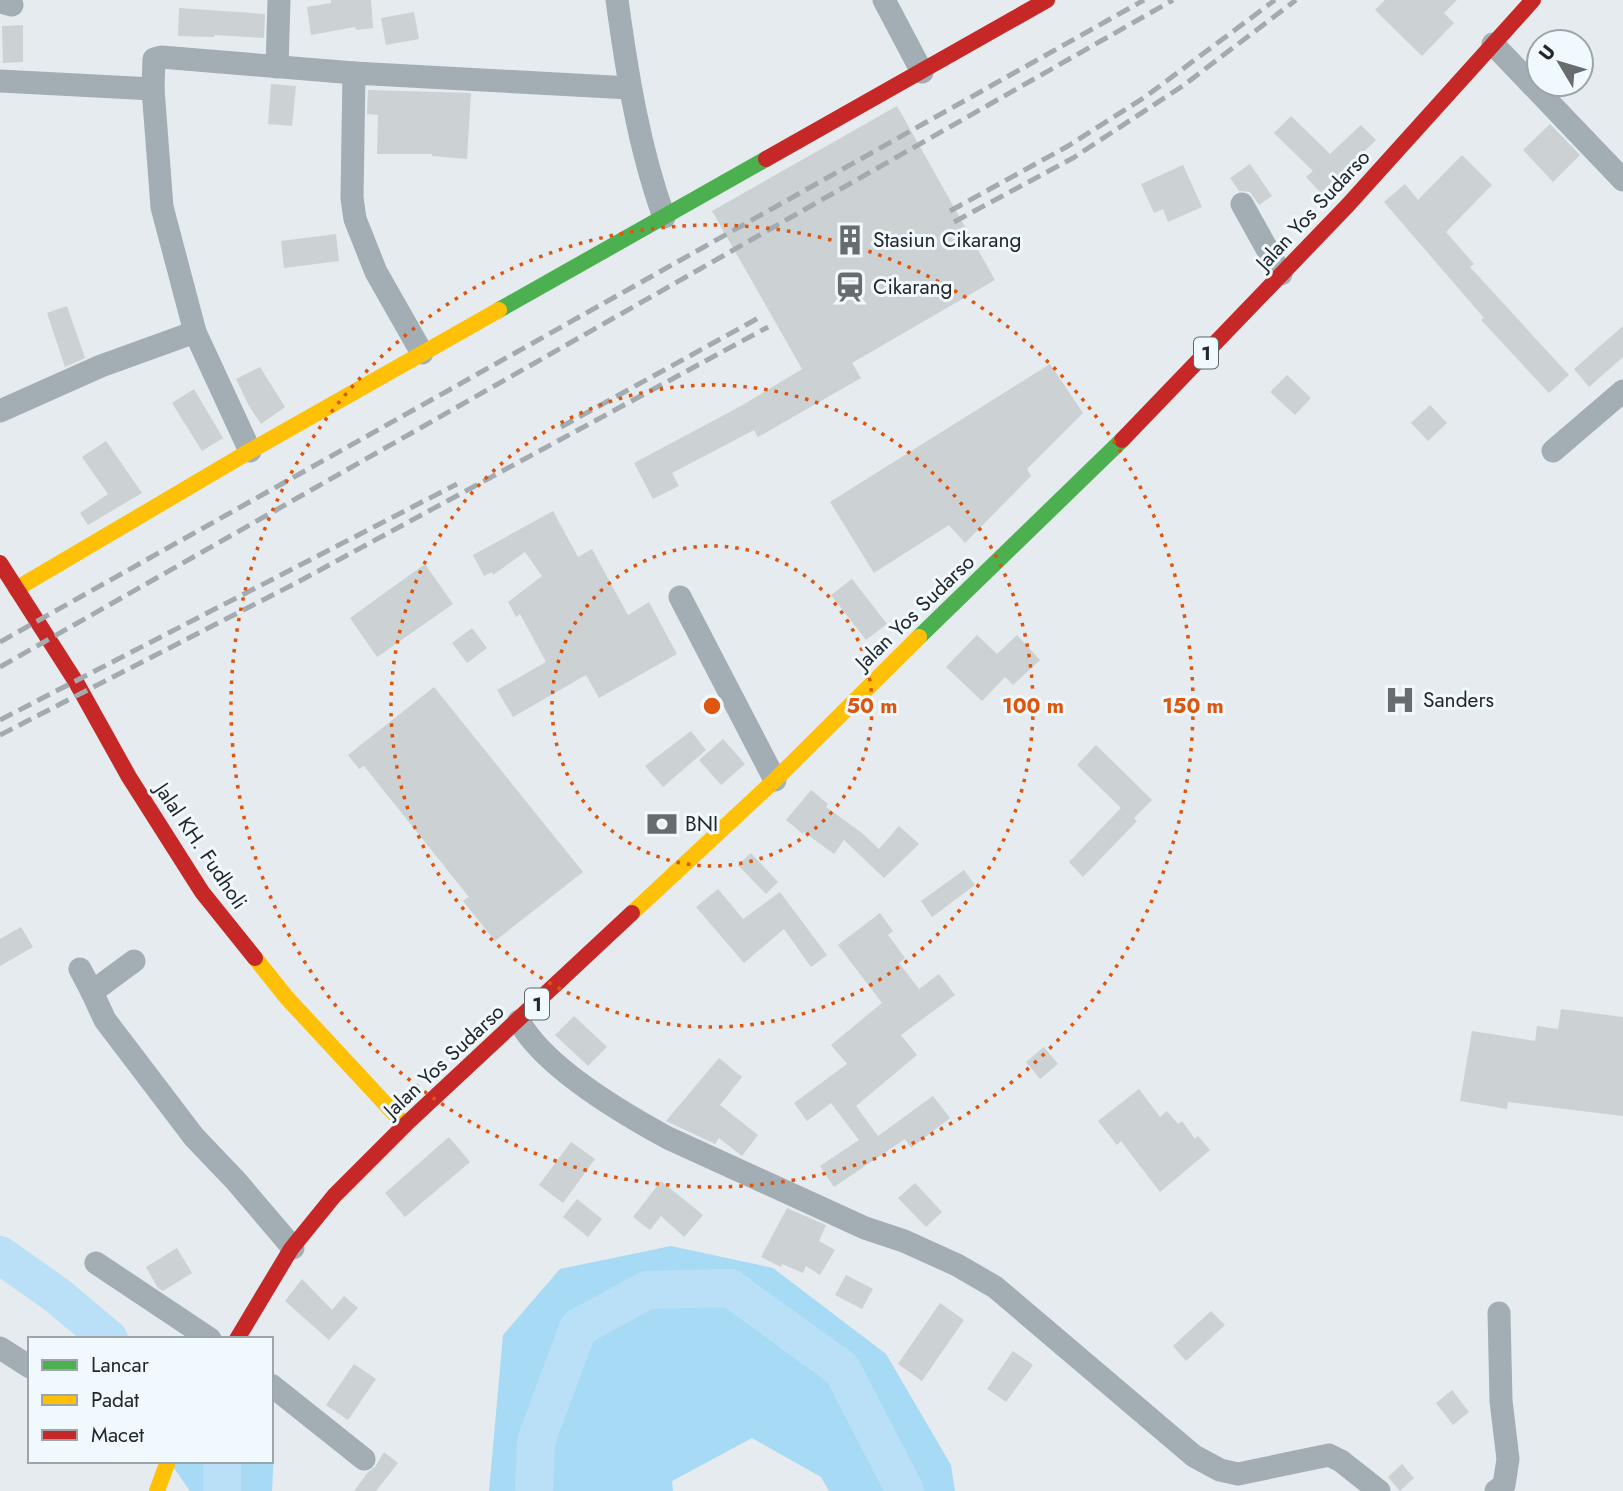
<svg xmlns="http://www.w3.org/2000/svg" width="1623" height="1491" viewBox="0 0 1623 1491" font-family="Jost,sans-serif">
	<rect width="100%" height="100%" fill="#e5ebee"/>
	<!-- green -->
	<g fill="#a7daf5">
		<polygon points="671,1246 773,1268 886,1354 951,1465 955,1491 829,1491 821,1477 752,1438 672,1481 673,1491 489,1491 503,1335 560,1269"/>
		<polygon points="271,1447 274,1453 272,1491 190,1491 169,1461 271,1461"/>
	</g>
	<g fill="none" stroke-linecap="round" stroke-linejoin="round">
		<!-- river -->
		<g stroke="#b9e0f6" stroke-width="38">
			<polyline points="0,1255 58,1296 109,1339"/>
			<polyline points="222,1461 222,1491"/>
			<polyline points="534,1491 536,1441 578,1328 647,1290 730,1288 842,1369 905,1491"/>
		</g>
	</g>
	<!-- building -->
	<g fill="#ccd1d4">
		<polygon points="331,0 371,0 373,28 356,30 355,27 311,35 307,7 331,3"/>
		<polygon points="1385,0 1457,0 1444,13 1454,23 1422,56 1375,10"/>
		<polygon points="179,8 265,14 264,38 215,35 214,37 178,36"/>
		<polygon points="414,12 419,39 386,45 381,18"/>
		<polygon points="23,25 23,62 3,63 2,26"/>
		<polygon points="271,84 296,86 292,126 268,124"/>
		<polygon points="368,90 471,93 467,159 432,156 432,154 377,154 378,115 367,114"/>
		<polygon points="897,106 995,280 852,363 861,378 758,437 754,430 672,473 679,486 653,499 634,463 741,406 802,369 712,211"/>
		<polygon points="1291,116 1330,154 1361,125 1376,140 1321,193 1306,177 1313,171 1274,133"/>
		<polygon points="1550,124 1580,155 1553,182 1523,150"/>
		<polygon points="1462,155 1492,185 1446,232 1474,264 1470,267 1569,375 1549,393 1481,320 1484,318 1384,202 1405,184 1418,200"/>
		<polygon points="1250,164 1272,196 1259,205 1250,192 1239,191 1230,178"/>
		<polygon points="1183,165 1202,207 1168,222 1163,209 1154,213 1141,184"/>
		<polygon points="336,234 339,261 284,268 281,241"/>
		<polygon points="67,306 85,358 65,367 47,313"/>
		<polygon points="1623,326 1623,357 1589,387 1574,369"/>
		<polygon points="1050,364 1083,413 1027,469 1031,476 965,543 949,525 874,573 830,502"/>
		<polygon points="260,367 285,407 261,424 249,406 236,379"/>
		<polygon points="1287,375 1311,398 1295,415 1270,392"/>
		<polygon points="194,389 223,438 202,451 172,403"/>
		<polygon points="1430,405 1447,423 1428,441 1411,423"/>
		<polygon points="106,441 142,493 88,525 80,513 108,494 82,457"/>
		<polygon points="553,511 578,557 592,549 628,615 649,602 677,654 599,698 586,675 513,717 497,690 546,662 520,614 516,617 508,602 542,576 525,552 493,575 492,572 484,576 473,555"/>
		<polygon points="425,564 453,604 377,657 350,618"/>
		<polygon points="852,579 887,624 866,640 831,595"/>
		<polygon points="472,628 487,648 467,663 452,643"/>
		<polygon points="977,635 997,654 1017,635 1040,660 1013,685 1005,677 982,701 946,667"/>
		<polygon points="434,687 583,872 495,941 463,901 469,897 364,766 359,769 348,755"/>
		<polygon points="691,731 706,750 663,787 645,766"/>
		<polygon points="723,739 745,764 721,785 699,760"/>
		<polygon points="1096,745 1152,800 1134,818 1137,821 1083,877 1069,862 1121,808 1077,765"/>
		<polygon points="811,790 828,804 826,807 862,833 879,849 899,826 919,844 884,878 844,840 834,854 804,832 803,834 786,820"/>
		<polygon points="751,853 778,882 766,894 738,865"/>
		<polygon points="964,870 975,885 932,917 921,901"/>
		<polygon points="718,889 743,919 780,892 827,955 811,967 784,929 744,963 696,907"/>
		<polygon points="880,913 893,931 888,935 905,958 899,963 919,989 939,974 955,995 901,1035 917,1055 856,1106 878,1136 933,1096 950,1118 911,1148 905,1139 834,1187 820,1166 859,1140 831,1103 807,1121 794,1103 847,1064 831,1045 882,1003 838,945"/>
		<polygon points="21,927 33,947 0,966 0,939"/>
		<polygon points="1561,1009 1623,1017 1623,1116 1508,1102 1507,1109 1460,1101 1472,1031 1535,1041 1537,1026 1558,1029"/>
		<polygon points="574,1016 607,1047 588,1066 555,1035"/>
		<polygon points="1044,1047 1058,1064 1040,1079 1026,1062"/>
		<polygon points="719,1058 742,1077 720,1105 758,1135 742,1156 719,1138 715,1144 666,1121"/>
		<polygon points="1139,1089 1160,1117 1167,1111 1178,1124 1182,1121 1195,1139 1198,1136 1210,1150 1160,1192 1121,1141 1117,1145 1098,1121"/>
		<polygon points="449,1137 470,1162 405,1217 385,1193"/>
		<polygon points="571,1142 595,1159 563,1203 539,1185"/>
		<polygon points="661,1181 703,1215 684,1237 661,1216 650,1230 633,1217"/>
		<polygon points="915,1183 942,1212 926,1227 898,1198"/>
		<polygon points="577,1199 602,1219 588,1237 563,1217"/>
		<polygon points="787,1208 826,1225 819,1241 835,1250 820,1275 806,1266 803,1273 782,1264 781,1267 761,1257"/>
		<polygon points="177,1248 192,1273 163,1291 158,1288 146,1267"/>
		<polygon points="846,1275 873,1289 862,1309 835,1295"/>
		<polygon points="302,1279 332,1310 344,1296 358,1308 329,1340 285,1301"/>
		<polygon points="940,1303 964,1320 922,1381 898,1364"/>
		<polygon points="1211,1311 1225,1325 1186,1361 1173,1346"/>
		<polygon points="1013,1351 1033,1365 1006,1402 987,1389"/>
		<polygon points="354,1364 376,1379 348,1420 326,1405"/>
		<polygon points="1452,1390 1469,1412 1453,1425 1436,1403"/>
		<polygon points="384,1452 398,1463 376,1491 354,1491 368,1472 375,1467"/>
		<polygon points="1402,1464 1414,1478 1400,1491 1388,1477"/>
	</g>
	<g fill="none" stroke-linecap="round" stroke-linejoin="round">
		<!-- street -->
		<g stroke="#a2aeb4" stroke-width="23">
			<path d="M 617,0 C 627,73 639,148 664,217"/>
			<polyline points="884,0 922,72"/>
			<polyline points="0,2 12,5"/>
			<polyline points="1493,44 1623,180"/>
			<polyline points="277,67 279,0"/>
			<polyline points="354,73 352,198 355,219 376,272 422,353"/>
			<polyline points="0,81 153,89"/>
			<polyline points="1242,204 1281,274"/>
			<polyline points="0,411 101,366 195,332"/>
			<polyline points="250,451 195,332 162,207 153,89 154,59 161,57 354,73 630,88"/>
			<polyline points="1553,451 1623,391"/>
			<polyline points="680,597 775,780"/>
			<polyline points="134,961 92,992 105,1020 194,1137 236,1181 293,1248"/>
			<polyline points="80,969 92,992"/>
			<path d="M 519,1021 C 544,1067 622,1113 668,1138 L 865,1228 L 904,1241 L 957,1265 L 995,1287 L 1194,1456 L 1220,1470 L 1238,1474 L 1329,1455 L 1341,1461 L 1379,1491"/>
			<polyline points="96,1263 210,1339"/>
			<polyline points="0,1348 30,1367"/>
			<polyline points="271,1385 364,1459"/>
			<polyline points="1496,1491 1504,1485 1508,1459 1501,1401 1499,1313"/>
		</g>
		<!-- fast -->
		<g stroke="#4caf50" stroke-width="16">
			<polyline points="499,310 766,159"/>
			<polyline points="919,637 1122,440"/>
		</g>
		<!-- slow -->
		<g stroke="#ffc107" stroke-width="16">
			<polyline points="16,589 250,451 499,310"/>
			<polyline points="632,913 775,780 919,637"/>
			<polyline points="255,958 287,998 405,1125"/>
			<polyline points="157,1491 168,1461"/>
		</g>
		<!-- jam -->
		<g stroke="#c62828" stroke-width="16">
			<polyline points="766,159 1047,0"/>
			<polyline points="1122,440 1348,205 1533,0"/>
			<polyline points="0,563 76,682 129,777 202,892 255,958"/>
			<polyline points="237,1339 291,1249 334,1196 405,1125 632,913"/>
		</g>
		<!-- rail -->
		<g stroke="#a4abb0" stroke-width="5" stroke-dasharray="14 7" stroke-linecap="butt">
			<polyline points="950,211 1068,146 1145,97 1275,0"/>
			<polyline points="954,222 1073,158 1184,85 1296,0"/>
			<polyline points="561,427 762,316"/>
			<polyline points="0,642 1144,0"/>
			<polyline points="0,667 1173,0"/>
			<polyline points="0,720 457,484"/>
			<polyline points="0,735 296,583 768,327"/>
		</g>
	</g>
	<!-- distance rings -->
	<g fill="none" stroke="#de560d" stroke-width="3.5" stroke-dasharray="3.5 7">
		<circle cx="712" cy="706" r="160"/>
		<circle cx="712" cy="706" r="321"/>
		<circle cx="712" cy="706" r="481"/>
	</g>
	<!-- icons -->
	<defs>
		<g id="building-bare" transform="scale(2.415)"><path d="M-4-6H4V6H1V3H-1V6H-4ZM-2.5-4.3h1.7v1.8h-1.7ZM.8-4.3h1.7v1.8H.8ZM-2.5-1h1.7V.8h-1.7ZM.8-1h1.7V.8H.8Z" fill="#676c6e" stroke="#f0f9fe" stroke-width="2.5" paint-order="stroke"/></g>
		<g id="station-bare" transform="scale(2.415)"><path d="M-3-6H3Q5-6 5-4V2Q5 4 3 4L4.5 6H3L1.5 4h-3L-3 6H-4.5L-3 4Q-5 4-5 2V-4Q-5-6-3-6ZM-3.5-4v3h7v-3ZM-3.5 1v1.5H-2V1ZM2 1v1.5H3.5V1Z" fill="#676c6e" stroke="#f0f9fe" stroke-width="2.5" paint-order="stroke"/></g>
		<g id="hospital-bare" transform="scale(2.415)"><path d="M-5-5h3v3.5h4V-5h3V5h-3V1.5h-4V5h-3Z" fill="#676c6e" stroke="#f0f9fe" stroke-width="2.5" paint-order="stroke"/></g>
		<g id="bank-bare" transform="scale(2.415)"><path d="M-6-4H6V4H-6ZM0-2.3a2.3 2.3 0 1 0 0 4.6a2.3 2.3 0 1 0 0-4.6Z" fill="#676c6e" stroke="#f0f9fe" stroke-width="2.5" paint-order="stroke"/></g>
	</defs>
	<g fill-rule="evenodd">
		<use href="#building-bare" x="850" y="240"/>
		<use href="#station-bare" x="850" y="287"/>
		<use href="#hospital-bare" x="1400" y="700"/>
		<use href="#bank-bare" x="662" y="824"/>
	</g>
	<g text-anchor="middle" stroke-width="6" stroke-linejoin="round" paint-order="stroke">
		<!-- shield labels -->
		<g fill="#f0f9fe" stroke="#606669" stroke-width="2">
			<rect x="1194" y="337.5" width="24" height="31" rx="5"/>
			<rect x="525" y="988.5" width="24" height="31" rx="5"/>
		</g>
		<g font-size="19" font-weight="bold" fill="#232729">
			<text x="1206" y="360">1</text>
			<text x="537" y="1011">1</text>
		</g>
		<!-- street labels -->
		<g font-size="21" fill="#232729" stroke="#f0f9fe">
			<text transform="translate(1313 210) rotate(-47)" y="7">Jalan Yos Sudarso</text>
			<text transform="translate(915 612) rotate(-44)" y="7">Jalan Yos Sudarso</text>
			<text transform="translate(201 846) rotate(56)" y="7">Jalal KH. Fudholi</text>
			<text transform="translate(444 1061) rotate(-43)" y="7">Jalan Yos Sudarso</text>
		</g>
		<!-- poi labels -->
		<g font-size="21" fill="#232729" stroke="#f0f9fe" text-anchor="start">
			<text x="873" y="247">Stasiun Cikarang</text>
			<text x="873" y="294">Cikarang</text>
			<text x="1423" y="707">Sanders</text>
			<text x="685" y="831">BNI</text>
		</g>
	</g>
	<circle cx="712" cy="706" r="10" fill="#de560d" stroke="#f0f9fe" stroke-width="3.5"/>
	<g font-size="21" text-anchor="middle" font-weight="bold" fill="#de560d" stroke="#f0f9fe" stroke-width="6" stroke-linejoin="round" paint-order="stroke">
		<text x="872" y="713">50 m</text>
		<text x="1033" y="713">100 m</text>
		<text x="1193" y="713">150 m</text>
	</g>
	<!-- legend -->
	<rect x="28" y="1337" width="245" height="126" fill="#f0f9fe" stroke="#9ea5a9" stroke-width="2"/>
	<rect x="42" y="1360" width="35" height="10" fill="#4caf50" stroke="#9ea5a9" stroke-width="2"/>
	<text x="91" y="1372" font-size="21" fill="#232729">Lancar</text>
	<rect x="42" y="1395" width="35" height="10" fill="#ffc107" stroke="#9ea5a9" stroke-width="2"/>
	<text x="91" y="1407" font-size="21" fill="#232729">Padat</text>
	<rect x="42" y="1430" width="35" height="10" fill="#c62828" stroke="#9ea5a9" stroke-width="2"/>
	<text x="91" y="1442" font-size="21" fill="#232729">Macet</text>
	<!-- north arrow -->
	<g transform="translate(1560 63) rotate(308)"><circle r="33" fill="#f0f9fe" stroke="#9ea5a9" stroke-width="2"/>
	<path d="M0-5L12 26L0 18L-12 26Z" fill="#676c6e"/>
	<text y="-10" font-size="19" font-weight="bold" text-anchor="middle" fill="#232729">U</text>
	</g>
</svg>
